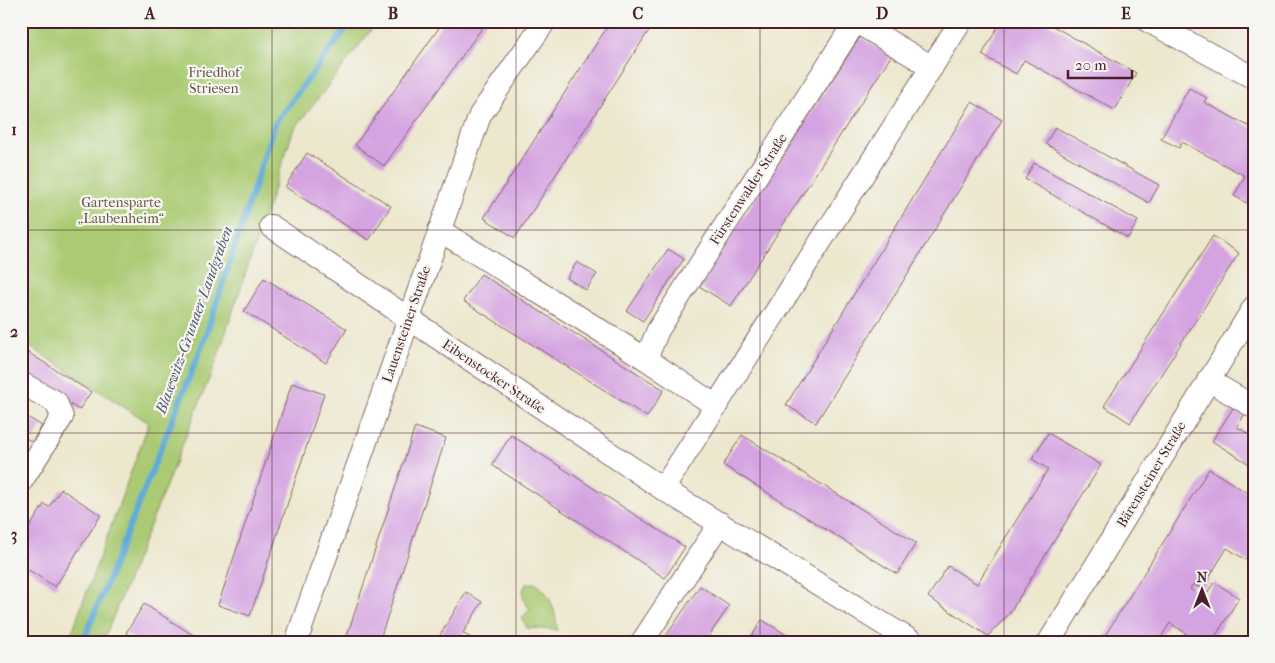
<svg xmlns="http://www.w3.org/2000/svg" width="1275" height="663" viewBox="0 0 1275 663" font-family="'IM FELL French Canon',serif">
	<rect width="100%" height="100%" fill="#f6f6f2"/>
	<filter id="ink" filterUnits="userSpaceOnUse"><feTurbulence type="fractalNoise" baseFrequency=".02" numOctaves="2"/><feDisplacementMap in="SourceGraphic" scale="10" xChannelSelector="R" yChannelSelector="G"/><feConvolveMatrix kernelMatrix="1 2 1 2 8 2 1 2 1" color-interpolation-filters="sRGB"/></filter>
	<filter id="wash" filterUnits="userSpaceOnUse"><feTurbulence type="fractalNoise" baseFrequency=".0096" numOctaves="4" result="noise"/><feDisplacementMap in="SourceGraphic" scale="20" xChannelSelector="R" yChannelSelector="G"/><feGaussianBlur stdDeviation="1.12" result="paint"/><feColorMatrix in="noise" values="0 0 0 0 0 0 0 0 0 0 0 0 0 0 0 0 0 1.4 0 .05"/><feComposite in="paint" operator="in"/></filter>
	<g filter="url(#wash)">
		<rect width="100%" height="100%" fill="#ece7cd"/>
		<!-- green -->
		<g fill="#aacb73" stroke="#7a754f">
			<polygon points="21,21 378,21 293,131 217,359 103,642 72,642 69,640 149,423 21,341"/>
			<path d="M 535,583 C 551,593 556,612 557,630 L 527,628 L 522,618 L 530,609 C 523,601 520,594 526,584 Z"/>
		</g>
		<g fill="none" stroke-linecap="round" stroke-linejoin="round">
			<!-- stream -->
			<polyline stroke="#5eacd7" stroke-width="6" points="83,642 204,341 275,123 352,21"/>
		</g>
		<g id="blocks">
			<!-- building -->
			<g fill="#d4a3e1">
				<polygon points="444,21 487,21 384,166 355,145"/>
				<polygon points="611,21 655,21 515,238 484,218"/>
				<polygon points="1001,21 1044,21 1136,73 1115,110 1024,60 1016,74 982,55"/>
				<polygon points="860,37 891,56 731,306 699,286"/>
				<polygon points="1189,88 1207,98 1204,102 1254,129 1254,207 1234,196 1245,176 1182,142 1179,148 1161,139"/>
				<polygon points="972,102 1002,120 816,423 786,405"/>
				<polygon points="1055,127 1159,185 1149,203 1046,144"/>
				<polygon points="307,153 391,206 369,240 285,187"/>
				<polygon points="1034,163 1138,221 1128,238 1025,179"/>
				<polygon points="1213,236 1239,253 1130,423 1104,406"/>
				<polygon points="668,249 684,259 643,321 627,311"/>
				<polygon points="577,262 597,274 586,290 567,278"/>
				<polygon points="481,274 664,390 647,417 463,301"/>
				<polygon points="264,278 347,329 326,363 244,311"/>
				<polygon points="21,348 91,392 79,410 21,373"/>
				<polygon points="292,383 324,394 250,616 218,605"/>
				<polygon points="1235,405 1246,412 1237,427 1254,437 1254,467 1212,441"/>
				<polygon points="21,413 42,426 32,442 21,435"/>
				<polygon points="415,427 446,438 379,642 345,642"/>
				<polygon points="1048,433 1101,465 1009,614 988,636 928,597 948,566 977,584 1048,469 1032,459"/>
				<polygon points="511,435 685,547 665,578 492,465"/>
				<polygon points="742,435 916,543 897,574 723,465"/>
				<polygon points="1209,469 1254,497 1254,555 1249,562 1227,548 1202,589 1193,584 1190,589 1204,598 1214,582 1239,598 1212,642 1193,642 1185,637 1187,634 1170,623 1158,642 1101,642"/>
				<polygon points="61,489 101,515 55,587 21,565 21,549 27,540 23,538 44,504 49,507"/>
				<polygon points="700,586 729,606 705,642 662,642"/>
				<polygon points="466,592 482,602 463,633 477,642 436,642"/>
				<polygon points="144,604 204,642 139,642 126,633"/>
				<polygon points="762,620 799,642 748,642"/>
			</g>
		</g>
	</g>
	<g filter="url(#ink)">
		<use href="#blocks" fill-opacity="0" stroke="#836564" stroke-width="1"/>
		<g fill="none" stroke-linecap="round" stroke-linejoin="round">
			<!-- minor casing -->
			<g stroke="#836564" stroke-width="24">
				<g id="minor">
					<polyline points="1148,21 1254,78"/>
					<polyline points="271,226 663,489 913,642"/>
					<polyline points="439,230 646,359"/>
					<polyline points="1208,380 1254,407"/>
					<polyline points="21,383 56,402 62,417 21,482"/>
					<polyline points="716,406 646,359 658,330 852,27 860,24 932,67"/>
					<polyline points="663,489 961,21"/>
					<polyline points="296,642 480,115 545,21"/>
					<polyline points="642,642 720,523"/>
					<polyline points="1049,642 1254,307"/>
				</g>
			</g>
			<!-- minor -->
			<use href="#minor" stroke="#fff" stroke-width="22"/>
		</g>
	</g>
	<!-- grid -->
	<path fill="none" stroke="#4a1f2b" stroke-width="1" stroke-opacity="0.55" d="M 272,21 L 272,642M 516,21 L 516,642M 760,21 L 760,642M 1004,21 L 1004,642M 21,230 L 1254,230M 21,433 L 1254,433"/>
	<g text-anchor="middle" stroke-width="4.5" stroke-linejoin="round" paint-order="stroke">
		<!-- park labels -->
		<g font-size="14" fill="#675341" stroke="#f6f6f2">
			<text x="214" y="77">Friedhof<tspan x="214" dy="16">Striesen</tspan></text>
			<text x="121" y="207">Gartensparte<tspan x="121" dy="16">„Laubenheim“</tspan></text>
		</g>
		<!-- street labels -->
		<g font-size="14" fill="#4a1f2b" stroke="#f6f6f2">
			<text transform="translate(748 189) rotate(-57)" y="5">Fürstenwalder Straße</text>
			<text transform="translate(406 324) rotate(-71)" y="5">Lauensteiner Straße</text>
			<text transform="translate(494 376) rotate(34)" y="5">Eibenstocker Straße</text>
			<text transform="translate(1151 474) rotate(-59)" y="5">Bärensteiner Straße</text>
		</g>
		<!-- water labels -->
		<g font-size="15" font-style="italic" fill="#525770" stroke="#f6f6f2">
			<text transform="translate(194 320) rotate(-70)" y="5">Blasewitz‐Grunaer Landgraben</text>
		</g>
	</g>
	<!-- margin -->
	<rect width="1275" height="663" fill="none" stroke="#f6f6f2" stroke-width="55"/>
	<!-- north arrow -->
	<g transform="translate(1202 590)" stroke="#f6f6f2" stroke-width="4" paint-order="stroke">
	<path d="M0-4L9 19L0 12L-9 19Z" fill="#4a1f2b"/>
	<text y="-8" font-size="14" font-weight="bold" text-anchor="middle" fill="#4a1f2b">N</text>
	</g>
	<!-- scale -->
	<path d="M1068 70v8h64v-8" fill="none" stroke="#4a1f2b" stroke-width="2.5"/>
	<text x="1075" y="70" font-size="15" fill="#4a1f2b" stroke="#f6f6f2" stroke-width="4" paint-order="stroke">20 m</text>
	<rect x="28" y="28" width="1220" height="608" fill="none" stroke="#4a1f2b" stroke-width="2"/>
	<g font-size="16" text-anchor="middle" font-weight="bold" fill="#4a1f2b">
		<text x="150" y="19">A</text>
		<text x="393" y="19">B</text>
		<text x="638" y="19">C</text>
		<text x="882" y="19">D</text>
		<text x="1126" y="19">E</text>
		<text x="14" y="135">1</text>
		<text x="14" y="337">2</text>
		<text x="14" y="540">3</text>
	</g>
</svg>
